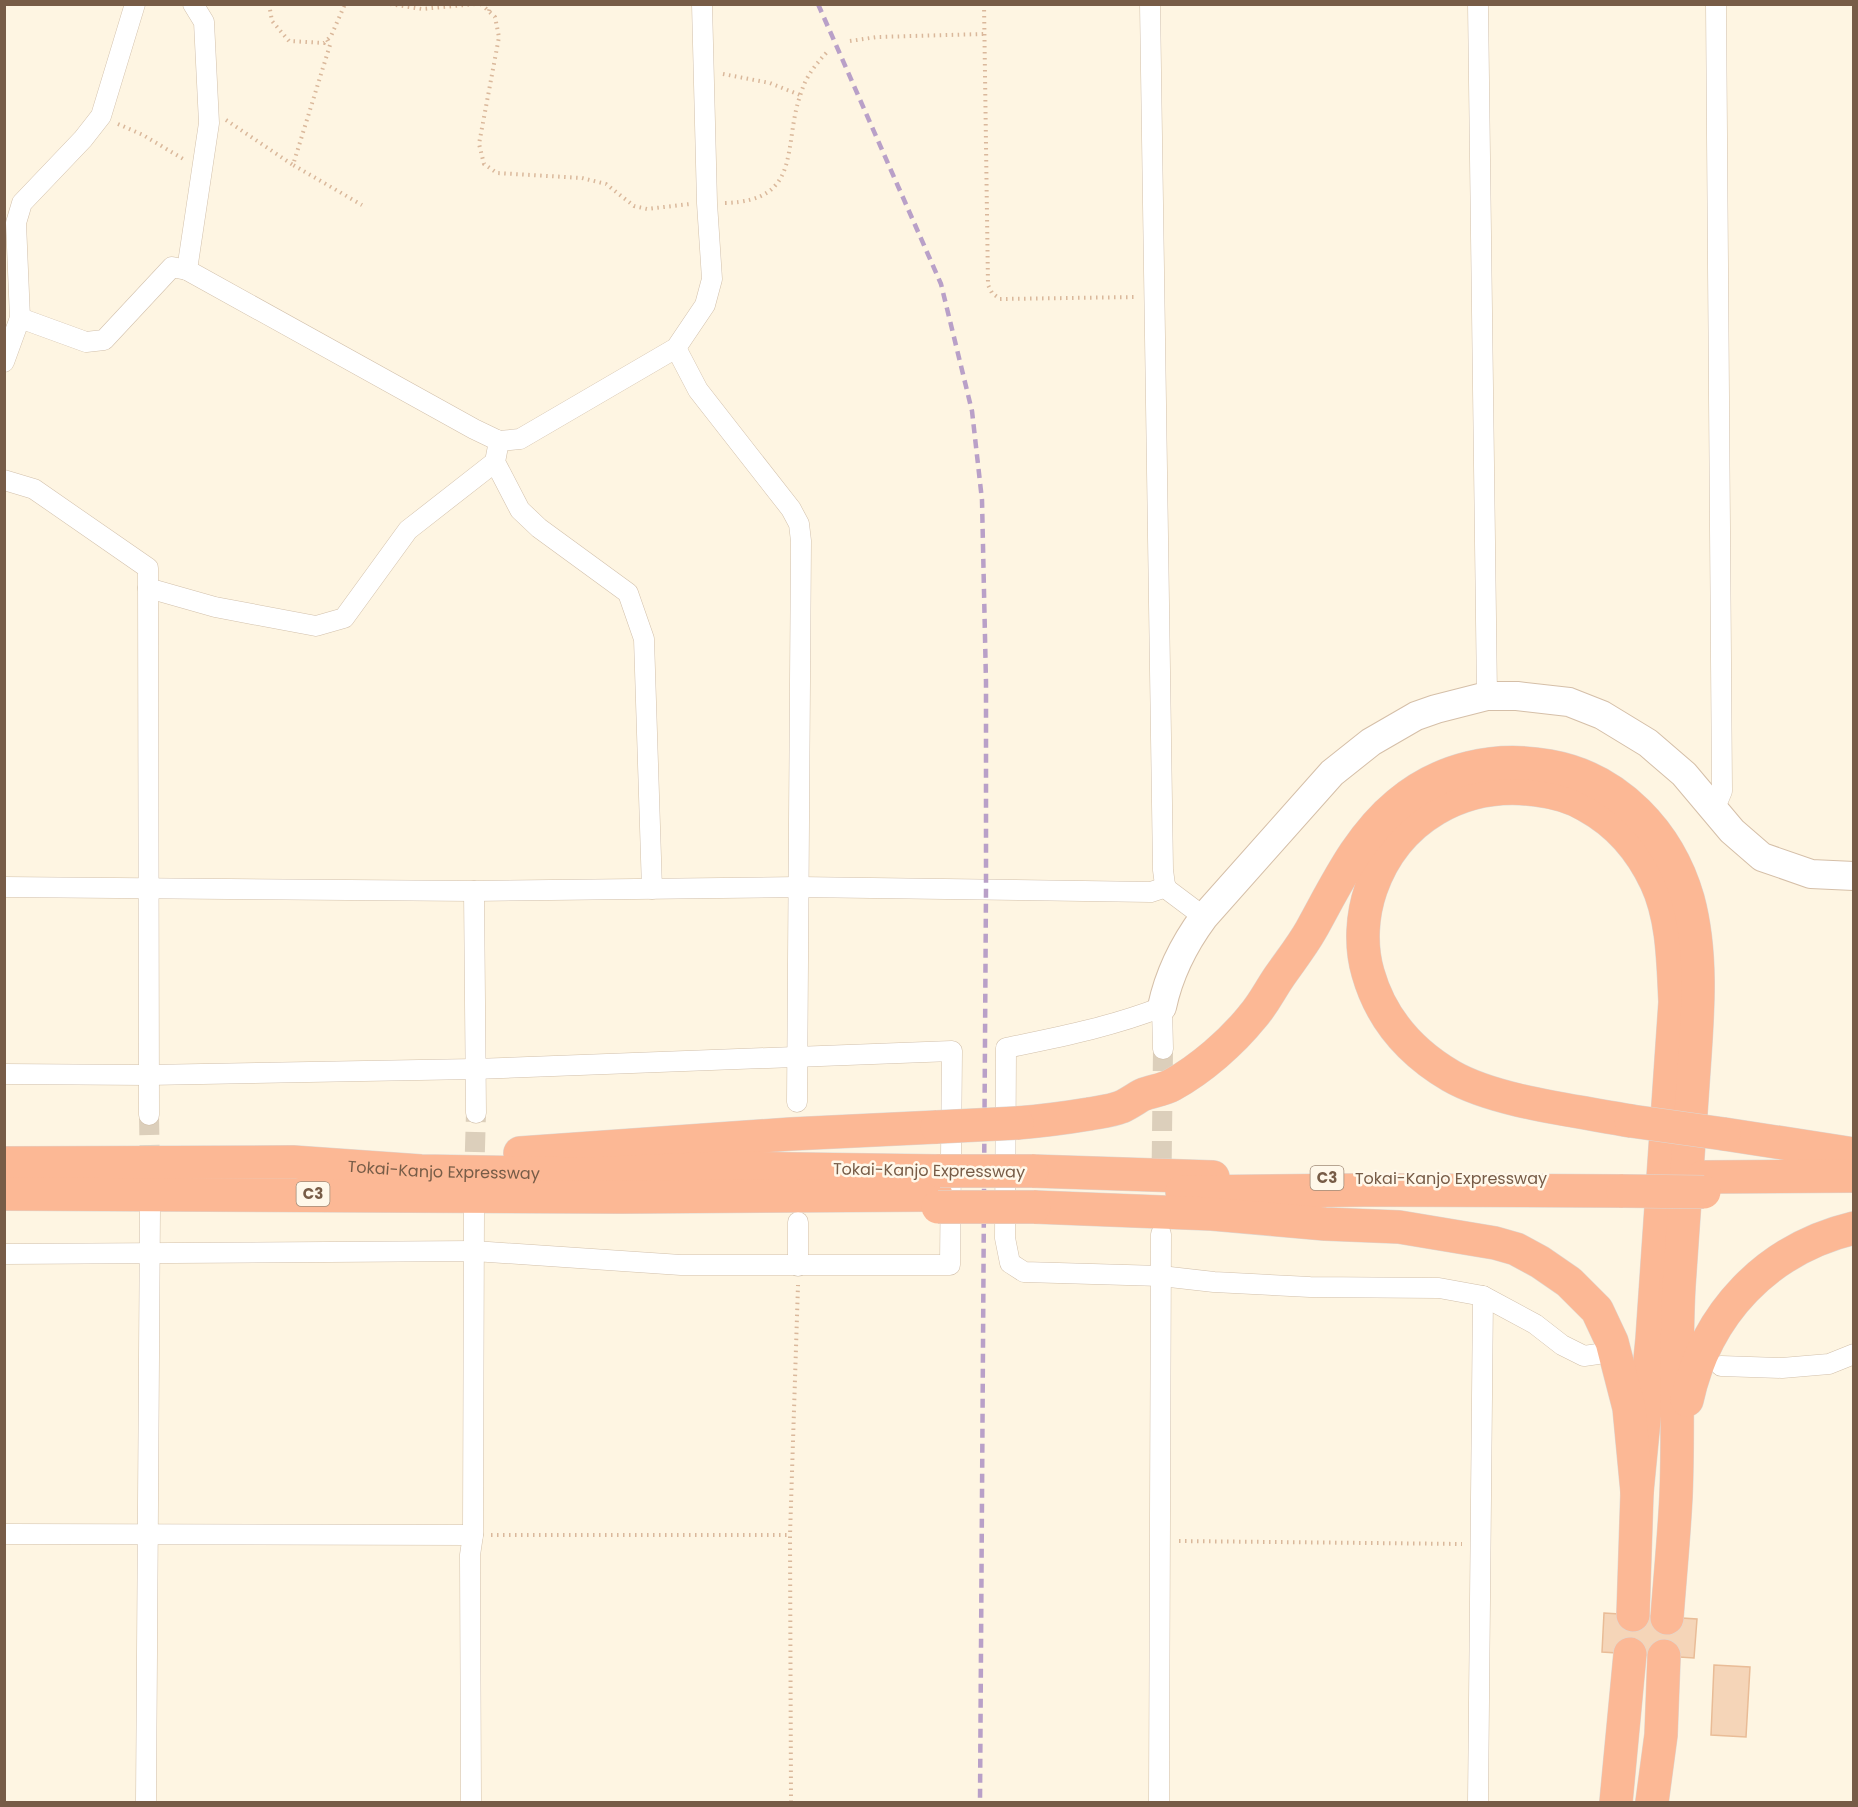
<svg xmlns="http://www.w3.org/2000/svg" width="1858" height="1807" viewBox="0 0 1858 1807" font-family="Poppins,sans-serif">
	<rect width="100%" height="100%" fill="#fef5e2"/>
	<!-- building -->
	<g fill="#f5d5b8" stroke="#e9bc97" stroke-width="1.5">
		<polygon points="1604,1613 1697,1619 1694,1658 1602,1652"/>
		<polygon points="1714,1665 1750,1667 1746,1737 1711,1735"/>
	</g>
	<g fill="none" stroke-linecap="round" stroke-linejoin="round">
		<!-- street-tunnel -->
		<g stroke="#dccfbb" stroke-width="20" stroke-dasharray="20 10" stroke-linecap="butt">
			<polyline points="149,1115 150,1173"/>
			<polyline points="474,1182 476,1113"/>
			<polyline points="1161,1221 1163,1049"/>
		</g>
		<!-- street casing -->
		<g stroke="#d2c0ab" stroke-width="21">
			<g id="street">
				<polyline points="193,4 204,22 209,123 187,270 474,429 499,441 520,439 676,348 705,305 712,279 707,203 702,4"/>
				<polyline points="1150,4 1163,870 1165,885 1168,890 1204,917"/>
				<polyline points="1478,4 1487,696"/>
				<polyline points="20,318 86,342 104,340 172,267 187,270"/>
				<polyline points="676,348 698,390 791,509 799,524 801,541 797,1102"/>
				<polyline points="4,362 20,318 16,223 22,203 83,139 101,116 135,4"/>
				<polyline points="499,441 495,462 520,510 539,528 628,593 644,639 652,889"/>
				<polyline points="4,480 34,489 148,568 149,1115"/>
				<polyline points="148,588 215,607 316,626 344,618 408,530 495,462"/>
				<polyline points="1714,810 1722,791 1716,4"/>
				<polyline points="4,887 474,891 799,887 1151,892 1166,887"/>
				<polyline points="474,891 476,1113"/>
				<path d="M 1163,1049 L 1162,1007 C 1111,1027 1059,1037 1006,1048 L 1005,1238 L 1010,1263 L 1024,1272 L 1161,1276 L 1214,1282 L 1310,1287 L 1439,1288 L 1483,1296 L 1535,1324 L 1562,1345 L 1584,1356 L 1598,1354"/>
				<polyline points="4,1074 148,1075 474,1069 952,1051 950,1265 681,1265 474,1251 4,1254"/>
				<polyline points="798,1222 798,1266"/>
				<polyline points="1721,1366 1782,1368 1829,1364 1854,1354"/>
				<polyline points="4,1534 473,1535"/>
				<polyline points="146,1802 150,1208"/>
				<polyline points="471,1802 470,1555 473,1535 474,1209"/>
				<polyline points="1159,1802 1161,1234"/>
				<polyline points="1478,1802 1483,1296"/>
			</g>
		</g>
		<!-- secondary casing -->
		<g stroke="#d5bfa8" stroke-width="30">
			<path id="secondary" d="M 1162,1007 C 1169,974 1184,944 1204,917 L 1332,773 L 1371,742 L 1416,716 L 1436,709 L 1487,696 L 1517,696 L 1569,702 L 1602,715 L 1648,743 L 1684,774 L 1732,831 L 1762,857 L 1811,874 L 1854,876"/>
		</g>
		<!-- highway casing -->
		<g stroke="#ded8d3" stroke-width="34">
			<g id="highway">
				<path d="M 1631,1121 C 1578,1111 1496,1102 1451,1076 C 1410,1052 1381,1019 1368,973 C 1360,946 1362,915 1371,889 C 1396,818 1463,780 1536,790 C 1553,792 1572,797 1587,806 C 1618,823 1641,850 1656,882 C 1673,918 1673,963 1675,1002 L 1652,1339 L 1637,1492"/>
				<path d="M 1017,1123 C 1042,1121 1065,1118 1089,1114 C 1099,1112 1111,1111 1121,1107 C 1128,1104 1135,1099 1142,1095 C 1152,1091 1163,1090 1172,1085 C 1201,1069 1232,1042 1252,1017 C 1263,1005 1270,990 1279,977 C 1290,961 1302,946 1311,930 C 1336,885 1358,837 1398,804 C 1441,768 1495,756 1549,766 C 1618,778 1669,833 1688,899 C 1704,958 1697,1023 1693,1084 C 1688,1151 1684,1219 1679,1286 C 1675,1356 1679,1426 1676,1496 C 1674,1537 1670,1577 1667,1618"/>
				<polyline points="1724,1134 1854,1154"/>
				<polyline points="520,1153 791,1134 937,1127"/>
				<path id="s1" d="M 4,1163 L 293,1162 L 421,1171 L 587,1174 L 720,1168 L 940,1171"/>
				<polyline points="1032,1171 1213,1177"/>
				<polyline points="1703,1177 1854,1176"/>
				<polyline points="1182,1192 1364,1190 1623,1191"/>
				<polyline points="4,1194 621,1197 936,1195"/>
				<polyline points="1034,1207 1212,1214 1325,1224 1399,1227 1495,1243 1516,1249 1540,1262 1569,1282 1597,1310 1612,1342 1629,1408 1637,1492 1633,1615"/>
				<path d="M 1687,1400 C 1706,1313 1767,1249 1854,1228"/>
				<polyline points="1616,1802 1630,1654"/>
				<polyline points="1652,1802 1661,1735 1664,1656"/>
			</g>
		</g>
		<!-- path -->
		<g stroke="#dab89b" stroke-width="4" stroke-dasharray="1.5 4.5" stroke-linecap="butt">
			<polyline points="269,4 272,21 289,41 324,43 331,36 345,4"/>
			<polyline points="390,4 422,9 475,4"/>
			<polyline points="481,4 495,17 499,37 479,144 484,164 497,173 582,178 606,184 634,206 647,209 690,204"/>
			<polyline points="984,4 988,285 992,293 1000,299 1138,297"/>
			<polyline points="489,11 491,4"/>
			<polyline points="327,40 330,45 293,165 362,205"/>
			<polyline points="850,41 877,37 984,34"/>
			<polyline points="723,74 770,83 800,95"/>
			<polyline points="226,120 293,165"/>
			<polyline points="118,124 143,135 185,160"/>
			<path d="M 725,203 C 804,201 782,145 801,93 C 806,76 816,64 828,51"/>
			<polyline points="491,1535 790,1535"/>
			<polyline points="1179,1541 1462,1544"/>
			<polyline points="791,1802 790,1535 798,1285"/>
		</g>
		<!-- street -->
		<use href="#street" stroke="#fff" stroke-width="20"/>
		<!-- secondary -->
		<use href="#secondary" stroke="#fff" stroke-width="28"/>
		<!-- highway -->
		<use href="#highway" stroke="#fcb895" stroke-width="33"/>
		<!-- rail -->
		<polyline stroke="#b9a0c8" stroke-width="4.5" stroke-dasharray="9 6" stroke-linecap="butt" points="818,4 941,284 972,411 982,500 986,682 986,889 980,1802"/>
		<!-- highway-bridge casing -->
		<g stroke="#ded8d3" stroke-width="34" stroke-linecap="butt">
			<g id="highway-bridge">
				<polyline points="1631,1121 1724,1134"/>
				<polyline points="937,1127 1017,1123"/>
				<polyline points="940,1171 1032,1171"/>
				<polyline points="1623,1191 1704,1192"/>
				<polyline points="938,1207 1034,1207"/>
			</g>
		</g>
		<!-- highway-bridge -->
		<use href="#highway-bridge" stroke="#fcb895" stroke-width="33"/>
	</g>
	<g text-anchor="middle" stroke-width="5" stroke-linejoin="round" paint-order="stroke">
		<!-- shield labels -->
		<g fill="#fff8ea" stroke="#a08b78" stroke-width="1.5">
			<rect x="1310.5" y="1166" width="33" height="24" rx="4.5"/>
			<rect x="296.5" y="1182" width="33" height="24" rx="4.5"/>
		</g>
		<g font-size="15" font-weight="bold" fill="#775c47">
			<text x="1327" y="1183">C3</text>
			<text x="313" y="1199">C3</text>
		</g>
		<!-- street labels -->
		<g font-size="16" fill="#775c47" stroke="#fff8ea">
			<text dy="6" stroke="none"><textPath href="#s1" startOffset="440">Tokai-Kanjo Expressway</textPath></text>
			<text transform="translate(929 1170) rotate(1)" y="6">Tokai-Kanjo Expressway</text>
			<text x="1451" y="1184">Tokai-Kanjo Expressway</text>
		</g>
	</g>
	<!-- border -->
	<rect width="1858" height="1807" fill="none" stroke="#775c47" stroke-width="12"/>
</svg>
